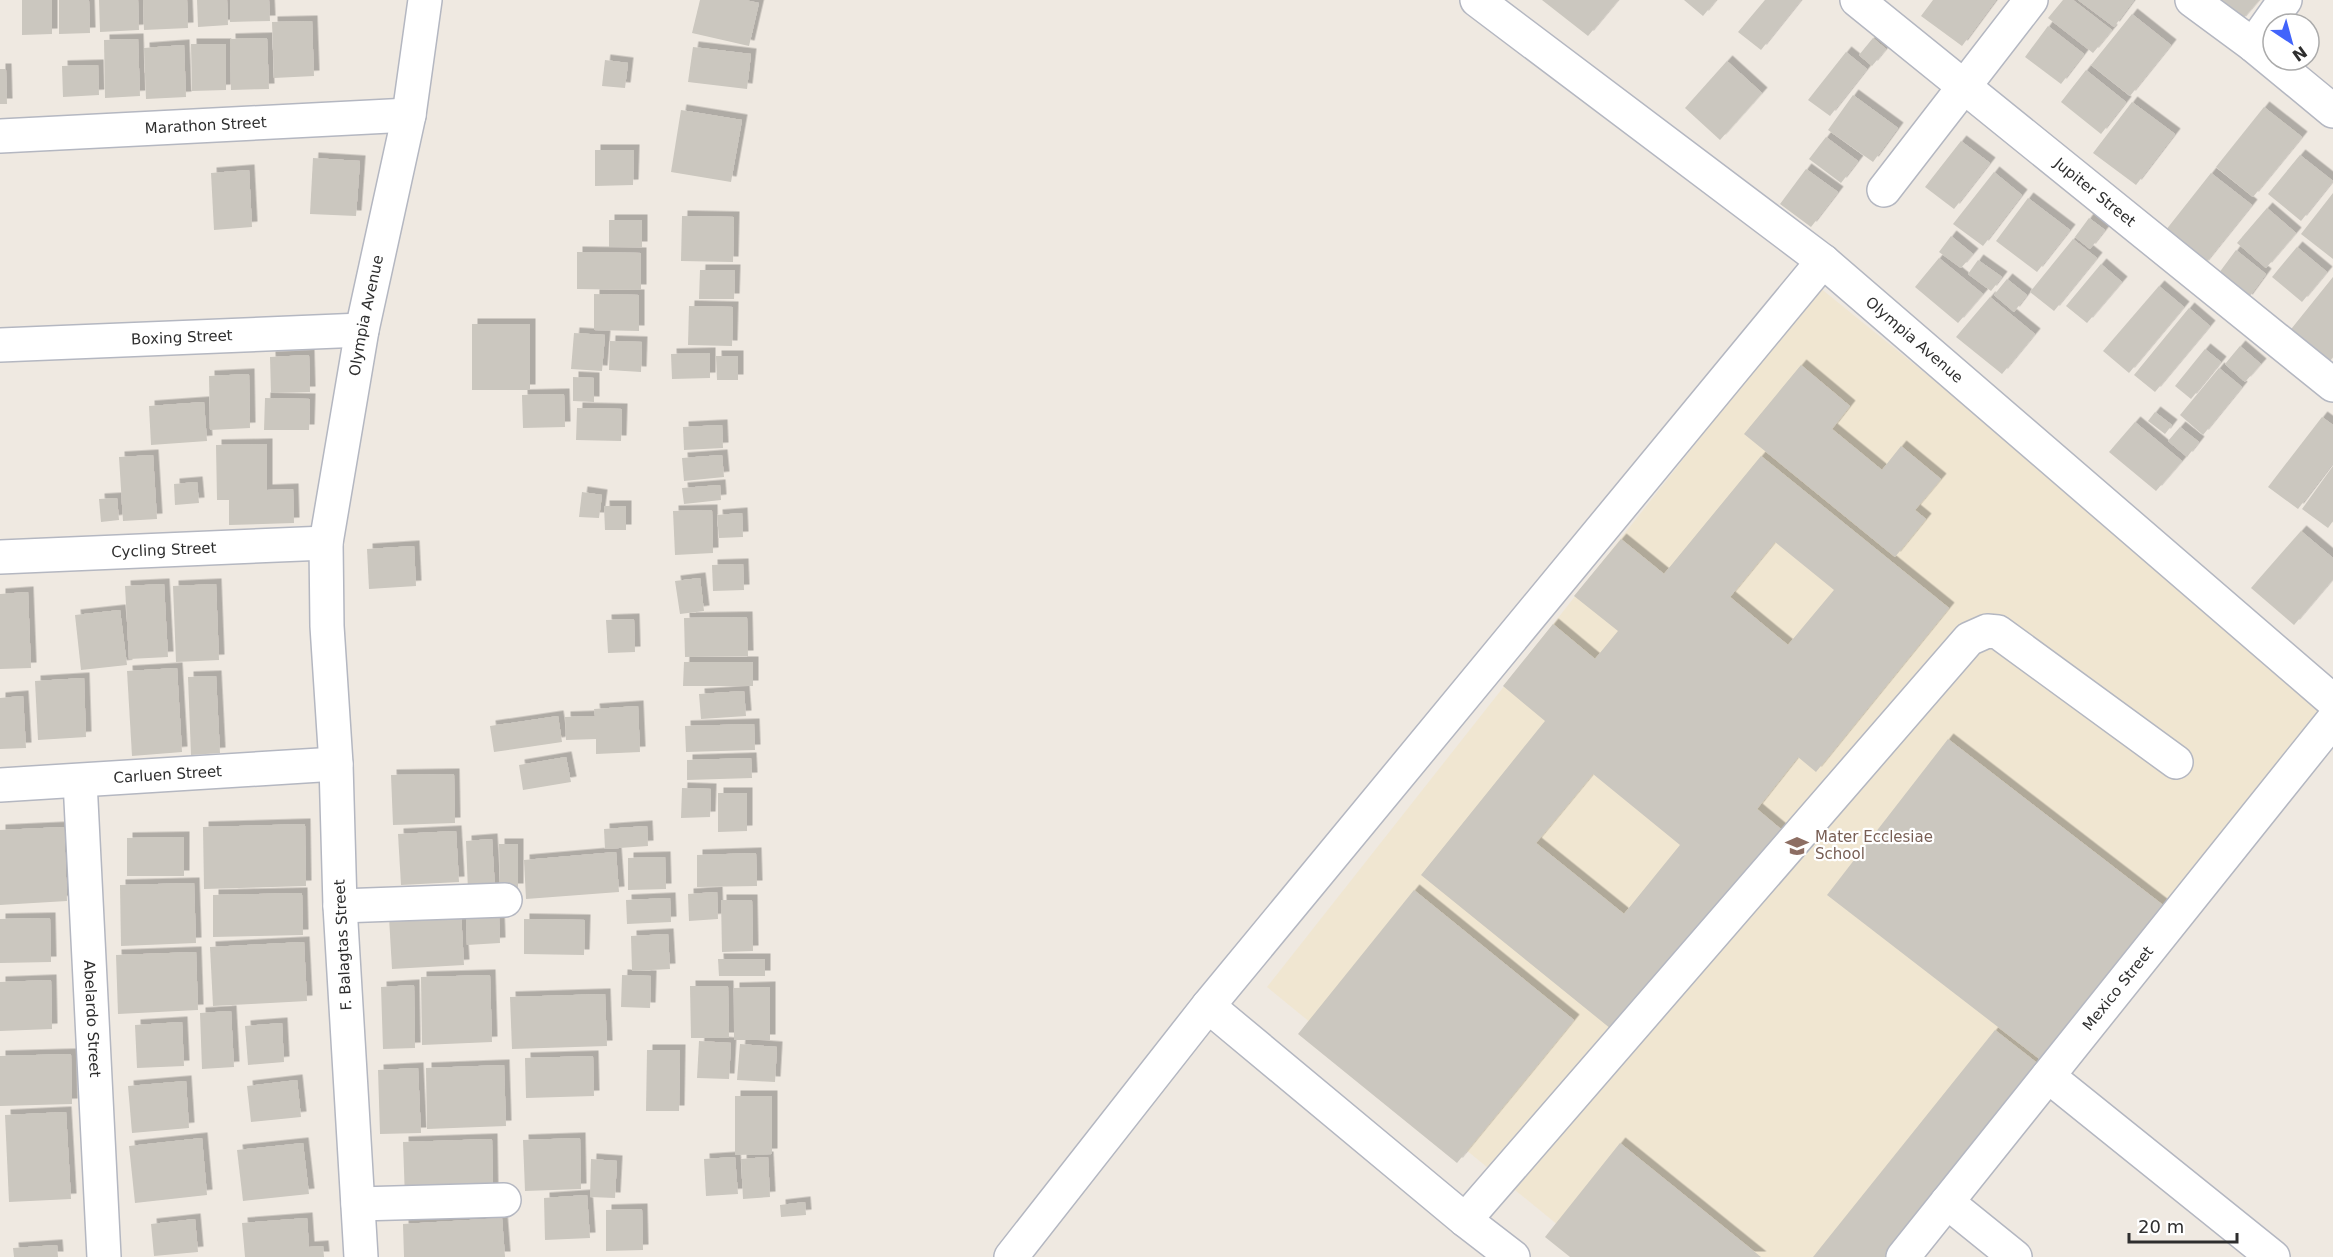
<svg xmlns="http://www.w3.org/2000/svg" width="2333" height="1257" viewBox="0 0 2333 1257" font-family="'DejaVu Sans',sans-serif">
	<defs>
		<filter id="shadow"><feDropShadow dx="5.5" dy="-5.5" stdDeviation="0" flood-color="#0004"/></filter>
	</defs>
	<rect width="100%" height="100%" fill="#efe9e1"/>
	<!-- education -->
	<polygon fill="#f0e6d1" points="1819,287 2333,704 1878,1257 1597,1257 1267,987"/>
	<!-- building -->
	<g fill="#cbc7bf" fill-rule="evenodd" filter="url(#shadow)">
		<polygon points="22,0 52,0 52,34 22,35"/>
		<polygon points="59,0 89,0 90,33 59,34"/>
		<polygon points="99,0 138,0 139,30 100,32"/>
		<polygon points="143,0 187,0 188,28 144,30"/>
		<polygon points="197,0 227,0 228,25 198,27"/>
		<polygon points="230,0 269,0 270,21 230,22"/>
		<polygon points="700,0 745,0 759,3 749,46 692,33"/>
		<polygon points="1542,0 1618,0 1588,36"/>
		<polygon points="1684,0 1716,0 1703,16"/>
		<polygon points="1765,0 1801,0 1761,50 1738,32"/>
		<polygon points="1933,0 1996,0 1962,46 1921,16"/>
		<polygon points="2063,0 2073,0 2112,30 2093,53 2048,18"/>
		<polygon points="2078,0 2134,0 2114,27"/>
		<polygon points="2214,0 2259,0 2240,22"/>
		<polygon points="2132,14 2171,45 2130,96 2091,65"/>
		<polygon points="312,21 314,76 274,78 272,22"/>
		<polygon points="2048,26 2084,54 2061,84 2025,57"/>
		<polygon points="267,38 269,89 231,90 230,39"/>
		<polygon points="1873,38 1886,49 1872,66 1859,55"/>
		<polygon points="138,39 140,96 105,98 104,40"/>
		<polygon points="191,44 226,44 226,90 192,91"/>
		<polygon points="184,45 186,97 146,99 144,48"/>
		<polygon points="693,47 751,54 747,89 688,82"/>
		<polygon points="1846,52 1867,69 1830,116 1808,100"/>
		<polygon points="605,60 628,63 625,88 602,86"/>
		<polygon points="1727,61 1762,93 1720,140 1685,108"/>
		<polygon points="98,65 99,95 63,97 62,66"/>
		<polygon points="0,69 6,69 7,104 0,104"/>
		<polygon points="2086,70 2126,102 2101,134 2061,102"/>
		<polygon points="1853,95 1898,128 1873,162 1828,130"/>
		<polygon points="2132,102 2175,134 2136,185 2093,153"/>
		<polygon points="2264,107 2302,137 2253,197 2216,167"/>
		<polygon points="681,110 742,120 731,182 671,172"/>
		<polygon points="1826,137 1858,161 1841,183 1809,159"/>
		<polygon points="1961,141 1990,163 1954,209 1925,187"/>
		<polygon points="595,150 634,150 633,185 595,186"/>
		<polygon points="2300,155 2333,181 2301,221 2268,194"/>
		<polygon points="313,158 360,161 356,216 310,214"/>
		<polygon points="1806,169 1838,192 1811,227 1780,204"/>
		<polygon points="249,170 252,227 214,230 211,173"/>
		<polygon points="1994,172 2022,195 1983,246 1953,224"/>
		<polygon points="2211,173 2252,205 2203,266 2162,235"/>
		<polygon points="2333,193 2333,259 2301,234"/>
		<polygon points="2028,198 2070,230 2037,272 1996,241"/>
		<polygon points="2267,208 2296,233 2266,268 2237,243"/>
		<polygon points="682,216 734,217 733,262 681,261"/>
		<polygon points="2089,218 2105,230 2090,249 2075,237"/>
		<rect x="609" y="220" width="33" height="27"/>
		<polygon points="1951,236 1973,254 1961,268 1939,252"/>
		<polygon points="2073,239 2097,258 2054,311 2030,292"/>
		<polygon points="2297,247 2327,272 2302,302 2272,277"/>
		<polygon points="2236,250 2266,274 2247,300 2216,277"/>
		<polygon points="577,252 641,253 641,290 577,289"/>
		<polygon points="1939,258 1983,294 1958,323 1915,287"/>
		<polygon points="1978,260 2002,277 1991,291 1968,274"/>
		<polygon points="2101,264 2122,282 2087,323 2066,306"/>
		<polygon points="700,270 735,270 734,299 699,299"/>
		<polygon points="2333,277 2333,357 2328,364 2288,333"/>
		<polygon points="2007,279 2027,295 2014,312 1994,295"/>
		<polygon points="2159,286 2184,307 2129,373 2103,351"/>
		<polygon points="594,294 639,295 639,331 594,330"/>
		<polygon points="1990,297 2035,334 2002,374 1956,337"/>
		<polygon points="689,306 733,307 732,346 688,345"/>
		<polygon points="2189,308 2210,326 2155,392 2134,375"/>
		<rect x="472" y="324" width="58" height="66"/>
		<polygon points="574,333 605,335 602,371 571,369"/>
		<polygon points="610,341 642,342 641,372 609,370"/>
		<polygon points="2240,346 2261,364 2245,382 2225,364"/>
		<polygon points="2205,349 2221,362 2191,399 2175,386"/>
		<polygon points="710,353 710,378 672,379 671,354"/>
		<polygon points="309,355 310,392 271,393 270,357"/>
		<polygon points="716,356 738,356 738,380 717,380"/>
		<polygon points="1801,365 1850,406 1832,429 1882,470 1901,446 1941,479 1915,510 1926,519 1895,557 1744,434"/>
		<polygon points="2219,368 2242,387 2203,435 2180,415"/>
		<polygon points="249,374 250,428 210,430 209,376"/>
		<polygon points="573,377 594,378 594,402 573,401"/>
		<polygon points="564,394 565,427 523,428 522,395"/>
		<polygon points="265,398 310,399 309,430 264,430"/>
		<polygon points="204,402 207,441 151,445 149,406"/>
		<polygon points="577,408 622,409 621,441 576,440"/>
		<polygon points="2155,412 2172,425 2165,434 2148,421"/>
		<polygon points="2322,417 2333,425 2333,463 2298,509 2268,487"/>
		<polygon points="2135,422 2182,461 2156,491 2109,452"/>
		<polygon points="722,425 723,448 684,450 683,427"/>
		<polygon points="2180,427 2199,442 2187,457 2168,441"/>
		<polygon points="267,444 267,490 293,489 294,523 229,525 229,500 217,500 216,445"/>
		<polygon points="153,455 157,519 123,521 119,457"/>
		<polygon points="722,455 724,477 684,481 682,458"/>
		<path d="M 1761,456 L 1949,608 L 1816,772 L 1798,757 L 1757,809 L 1781,829 L 1616,1033 L 1421,875 L 1545,721 L 1503,686 L 1553,624 L 1595,659 L 1618,631 L 1574,596 L 1621,539 L 1664,574 ZM 1775,542 L 1834,590 L 1788,645 L 1730,597 ZM 1593,774 L 1680,845 L 1624,914 L 1536,843 Z"/>
		<polygon points="2333,466 2333,521 2328,528 2302,509"/>
		<polygon points="197,482 199,503 175,505 174,484"/>
		<polygon points="720,485 721,500 684,504 682,488"/>
		<polygon points="582,492 602,495 599,518 579,517"/>
		<polygon points="117,498 119,520 101,522 99,499"/>
		<polygon points="604,506 626,506 626,530 605,530"/>
		<polygon points="712,510 713,553 675,555 673,511"/>
		<polygon points="742,513 743,537 719,538 717,515"/>
		<polygon points="2301,531 2333,558 2333,579 2294,625 2251,588"/>
		<polygon points="414,546 416,586 369,589 367,549"/>
		<polygon points="743,564 744,590 713,591 712,565"/>
		<polygon points="700,578 704,611 680,614 675,581"/>
		<polygon points="164,584 168,657 129,659 125,586"/>
		<polygon points="216,584 219,660 176,662 173,586"/>
		<polygon points="28,592 31,668 0,669 0,594"/>
		<polygon points="120,610 127,665 81,670 75,615"/>
		<polygon points="747,617 748,656 685,657 684,618"/>
		<polygon points="634,619 635,652 608,653 606,620"/>
		<polygon points="684,662 753,662 753,686 683,686"/>
		<polygon points="177,668 182,752 132,756 127,671"/>
		<polygon points="216,676 220,753 191,755 188,677"/>
		<polygon points="84,678 86,737 38,740 35,681"/>
		<polygon points="744,691 746,716 701,719 699,694"/>
		<polygon points="23,696 26,748 0,749 0,698"/>
		<polygon points="638,706 640,752 596,754 596,739 566,740 565,717 595,716 594,709"/>
		<polygon points="558,716 562,742 494,752 490,726"/>
		<polygon points="754,724 755,750 686,752 685,726"/>
		<polygon points="1948,739 2163,905 2042,1061 1827,895"/>
		<polygon points="566,757 571,782 523,790 519,765"/>
		<polygon points="751,758 752,778 687,780 687,760"/>
		<polygon points="454,774 455,823 393,825 391,775"/>
		<polygon points="682,788 711,789 710,817 681,818"/>
		<polygon points="718,793 747,793 747,831 718,832"/>
		<polygon points="305,824 306,886 204,889 203,827"/>
		<polygon points="647,826 648,846 605,849 604,829"/>
		<polygon points="64,827 67,901 0,905 0,830"/>
		<polygon points="456,831 459,882 401,885 398,834"/>
		<polygon points="184,837 184,876 127,876 127,838"/>
		<polygon points="492,839 495,889 468,891 466,841"/>
		<polygon points="499,844 518,844 518,889 500,889"/>
		<polygon points="616,852 619,892 526,899 524,860"/>
		<polygon points="756,853 757,886 697,887 697,855"/>
		<polygon points="665,857 666,889 628,890 628,858"/>
		<polygon points="194,883 196,943 121,946 120,885"/>
		<polygon points="1414,890 1574,1020 1457,1163 1298,1034"/>
		<polygon points="717,892 718,919 689,921 688,894"/>
		<polygon points="302,893 303,935 213,937 213,895"/>
		<polygon points="670,898 671,922 627,924 626,900"/>
		<polygon points="721,900 752,900 753,951 722,952"/>
		<polygon points="461,912 464,965 392,969 389,917"/>
		<polygon points="499,915 500,943 467,945 466,917"/>
		<polygon points="50,918 51,962 0,963 0,919"/>
		<polygon points="524,919 585,920 584,955 524,954"/>
		<polygon points="668,934 670,969 632,971 631,936"/>
		<polygon points="304,942 307,1001 213,1006 210,947"/>
		<polygon points="196,952 198,1010 118,1014 116,955"/>
		<polygon points="718,959 765,959 765,976 719,976"/>
		<polygon points="490,975 492,1042 422,1045 421,977"/>
		<polygon points="622,975 651,976 650,1008 621,1007"/>
		<polygon points="51,980 52,1029 0,1031 0,982"/>
		<polygon points="414,985 415,1048 383,1049 381,987"/>
		<polygon points="690,986 728,986 729,1038 691,1038"/>
		<polygon points="770,987 770,1040 734,1040 734,988"/>
		<polygon points="605,994 607,1046 512,1049 510,997"/>
		<polygon points="231,1011 234,1067 202,1069 200,1013"/>
		<polygon points="182,1022 184,1066 137,1068 135,1025"/>
		<polygon points="282,1023 284,1062 248,1065 245,1026"/>
		<polygon points="1995,1030 2046,1070 1896,1257 1813,1257"/>
		<polygon points="699,1041 731,1043 729,1079 697,1078"/>
		<polygon points="740,1044 777,1047 775,1082 737,1080"/>
		<polygon points="647,1050 680,1050 679,1111 646,1111"/>
		<polygon points="71,1054 72,1104 0,1106 0,1056"/>
		<polygon points="593,1056 594,1096 526,1098 525,1058"/>
		<polygon points="504,1065 506,1126 427,1129 426,1068"/>
		<polygon points="418,1068 421,1133 380,1134 378,1070"/>
		<polygon points="297,1080 301,1117 251,1122 247,1086"/>
		<polygon points="186,1081 189,1128 132,1133 128,1086"/>
		<polygon points="735,1096 772,1096 772,1154 735,1155"/>
		<polygon points="66,1112 71,1199 9,1202 5,1115"/>
		<polygon points="202,1138 207,1195 135,1203 129,1146"/>
		<polygon points="580,1138 581,1189 525,1191 523,1140"/>
		<polygon points="492,1139 493,1196 405,1199 403,1142"/>
		<polygon points="303,1143 309,1194 243,1201 237,1150"/>
		<polygon points="1620,1143 1761,1257 1570,1257 1545,1237"/>
		<polygon points="735,1157 738,1194 706,1196 704,1159"/>
		<polygon points="768,1157 770,1197 743,1199 741,1159"/>
		<polygon points="591,1159 617,1161 615,1198 590,1197"/>
		<polygon points="587,1195 590,1238 545,1240 544,1198"/>
		<polygon points="805,1202 806,1215 781,1217 780,1205"/>
		<polygon points="642,1209 643,1250 606,1251 606,1210"/>
		<polygon points="307,1218 309,1247 323,1246 324,1257 245,1257 242,1223"/>
		<polygon points="502,1218 505,1257 404,1257 403,1224"/>
		<polygon points="195,1219 198,1252 154,1256 151,1224"/>
		<polygon points="57,1245 58,1257 14,1257 13,1248"/>
	</g>
	<g fill="none" stroke-linecap="round" stroke-linejoin="round">
		<!-- minor casing -->
		<g stroke="#b4b7c1" stroke-width="36">
			<g id="minor">
				<path id="s1" d="M 1477,0 L 1823,261 L 2333,701"/>
				<path id="s2" d="M 1857,0 L 2333,385"/>
				<polyline points="2192,0 2253,45 2333,111"/>
				<polyline points="2253,45 2285,0"/>
				<path id="s3" d="M 0,136 L 409,115"/>
				<polyline points="1884,190 2031,0"/>
				<path id="s4" d="M 0,345 L 362,330"/>
				<path id="s5" d="M 0,557 L 326,543"/>
				<path id="s6" d="M 80,781 L 104,1257"/>
				<path id="s7" d="M 0,785 L 336,764"/>
				<polyline points="340,906 505,900"/>
				<polyline points="1208,1006 1823,261"/>
				<polyline points="2048,1076 2273,1257"/>
				<polyline points="1947,1202 2015,1257"/>
				<polyline points="358,1204 504,1200"/>
				<polyline points="1465,1220 1969,639 1987,631 1998,632 2176,762"/>
				<path id="s8" d="M 361,1257 L 340,906 L 336,764 L 327,626 L 326,543 L 362,330 L 409,115 L 425,0"/>
				<polyline points="1011,1257 1208,1006 1465,1220 1513,1257"/>
				<path id="s9" d="M 1903,1257 L 2333,720"/>
			</g>
		</g>
		<!-- minor -->
		<use href="#minor" stroke="#fff" stroke-width="33"/>
	</g>
	<!-- icons -->
	<defs>
		<g id="school-bare" transform="scale(1.8)"><path d="M0-5L7-2L0 1L-7-2ZM-4 1L0 2.5L4 1V4Q0 6-4 4Z" fill="#8d6e63" stroke="#fff" stroke-width="2.5" paint-order="stroke"/></g>
	</defs>
	<g fill-rule="evenodd">
		<use href="#school-bare" x="1797" y="846"/>
	</g>
	<g text-anchor="middle" stroke-width="4.5" stroke-linejoin="round" paint-order="stroke">
		<!-- street labels -->
		<g font-size="15" fill="#2e2e2e" stroke="#fff">
			<text dy="5" stroke="none"><textPath href="#s3" startOffset="206">Marathon Street</textPath></text>
			<text dy="5" stroke="none"><textPath href="#s2" startOffset="306">Jupiter Street</textPath></text>
			<text dy="5" stroke="none"><textPath href="#s8" startOffset="946">Olympia Avenue</textPath></text>
			<text dy="5" stroke="none"><textPath href="#s4" startOffset="182">Boxing Street</textPath></text>
			<text dy="5" stroke="none"><textPath href="#s1" startOffset="554">Olympia Avenue</textPath></text>
			<text dy="5" stroke="none"><textPath href="#s5" startOffset="164">Cycling Street</textPath></text>
			<text dy="5" stroke="none"><textPath href="#s7" startOffset="168">Carluen Street</textPath></text>
			<text transform="translate(343 945) rotate(-93)" y="5">F. Balagtas Street</text>
			<text dy="5" stroke="none"><textPath href="#s9" startOffset="344">Mexico Street</textPath></text>
			<text dy="5" stroke="none"><textPath href="#s6" startOffset="238">Abelardo Street</textPath></text>
		</g>
		<!-- education labels -->
		<g font-size="15" fill="#785e54" stroke="#fff" text-anchor="start">
			<text x="1815" y="842">Mater Ecclesiae<tspan x="1815" dy="17">School</tspan></text>
		</g>
	</g>
	<!-- north arrow -->
	<g transform="translate(2291 42) rotate(144)"><circle r="28" fill="#ffffff" stroke="#ababab" stroke-width="1.5"/>
	<path d="M0-4.5L10 22L0 15L-10 22Z" fill="#4264fb"/>
	<text y="-9" font-size="16" font-weight="bold" text-anchor="middle" fill="#2e2e2e">N</text>
	</g>
	<!-- scale -->
	<path d="M2129 1233v9h108v-9" fill="none" stroke="#2e2e2e" stroke-width="3"/>
	<text x="2138" y="1233" font-size="18" fill="#2e2e2e" stroke="#ffffff" stroke-width="4.5" paint-order="stroke">20 m</text>
</svg>
